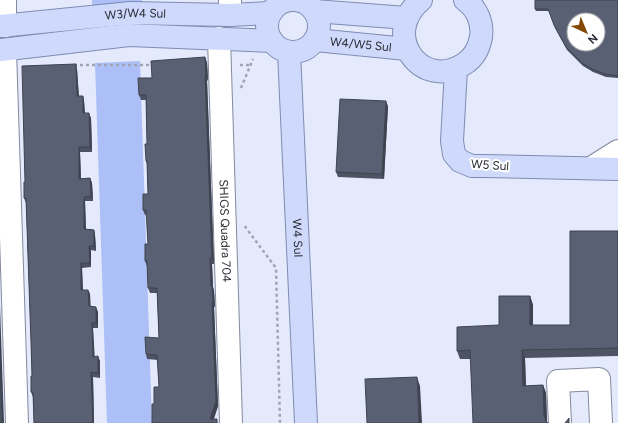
<svg xmlns="http://www.w3.org/2000/svg" width="618" height="423" viewBox="0 0 618 423" font-family="Figtree,sans-serif">
	<rect width="100%" height="100%" fill="#e4eafc"/>
	<!-- green -->
	<g fill="#acbff6">
		<rect x="92" y="0" width="50" height="9"/>
		<polygon points="140,61 152,423 107,423 95,63"/>
	</g>
	<g fill="none" stroke-linecap="round" stroke-linejoin="round">
		<!-- minor casing -->
		<g stroke="#838a9d" stroke-width="24">
			<g id="minor">
				<polyline points="230,15 230,0"/>
				<polyline points="5,26 5,0"/>
				<path id="s1" d="M 219,38 L 231,423"/>
				<polyline points="5,50 17,423"/>
				<polyline points="591,168 618,151"/>
				<polyline points="560,423 558,381 599,379 601,423"/>
			</g>
		</g>
		<!-- major casing -->
		<g stroke="#7e8cb3" stroke-width="24">
			<g id="major">
				<path d="M 421,0 C 380,34 421,92 464,64 C 474,58 479,48 481,37 C 483,23 477,8 465,0"/>
				<circle cx="293" cy="26" r="26"/>
				<polyline points="314,11 407,18"/>
				<path id="s2" d="M 0,26 L 131,13 L 230,15 L 269,13 L 272,11"/>
				<path id="s3" d="M 315,40 L 407,49"/>
				<polyline points="0,50 129,35 272,41"/>
				<path id="s4" d="M 289,52 L 306,423"/>
				<polyline points="456,69 452,141 454,154 460,161 472,166 482,166 618,169"/>
			</g>
		</g>
		<!-- path -->
		<g stroke="#9fa3b2" stroke-width="2.5" stroke-dasharray="3 3" stroke-linecap="butt">
			<polyline points="74,65 155,65"/>
			<polyline points="240,65 251,65"/>
			<polyline points="241,88 253,59"/>
			<polyline points="245,226 246,228 276,268 280,423"/>
		</g>
		<!-- minor -->
		<use href="#minor" stroke="#fff" stroke-width="22"/>
		<!-- major -->
		<use href="#major" stroke="#ced9fb" stroke-width="22"/>
	</g>
	<!-- wall -->
	<g fill="#4d5363">
		<polygon points="618,0 618,78 606,77 593,72 583,66 567,50 555,28 549,11 536,11 535,9"/>
		<polygon points="205,57 207,63 208,80 207,81 214,264 212,264 213,287 214,291 215,307 214,307 218,406 214,419 218,423 154,404 159,387 158,360 147,359 146,354 159,338 157,293 150,293 148,288 147,266 145,261 148,244 147,215 145,215 143,210 148,194 147,164 146,161 147,144 146,100 141,100 139,95 152,78"/>
		<polygon points="77,69 79,96 83,96 84,101 85,113 91,118 92,152 80,152 81,178 90,178 92,183 93,201 85,201 86,229 94,230 95,235 96,251 91,250 91,267 82,268 83,290 88,290 90,294 90,307 98,312 98,328 93,328 94,357 100,361 100,378 93,377 94,423 34,423 33,397 31,392 32,376 31,342 26,203 24,198"/>
		<polygon points="388,106 384,179 338,177 336,172"/>
		<polygon points="618,231 618,356 525,358 526,386 543,385 546,393 547,422 471,359 460,359 457,351 499,325 530,296 533,305 533,325 570,325"/>
	</g>
	<!-- shaded-wall -->
	<g fill="#3f4350">
		<polygon points="205,57 207,63 208,80 206,75"/>
		<polygon points="76,64 77,69 79,101 77,96"/>
		<polygon points="205,76 207,81 214,264 212,258"/>
		<polygon points="83,96 84,101 85,118 83,113"/>
		<polygon points="386,101 388,106 384,179 382,174"/>
		<polygon points="89,113 91,118 92,152 90,147"/>
		<polygon points="79,147 80,152 81,183 79,179"/>
		<polygon points="90,178 92,183 93,201 91,196"/>
		<polygon points="84,197 85,201 86,234 84,229"/>
		<polygon points="94,230 95,235 96,251 94,246"/>
		<polygon points="89,246 91,250 91,267 90,263"/>
		<polygon points="210,258 212,264 213,287 214,291 215,307 213,302 211,286"/>
		<polygon points="81,263 82,268 83,295 81,290"/>
		<polygon points="88,290 90,294 91,311 89,306"/>
		<polygon points="530,296 533,305 533,334 530,325"/>
		<polygon points="212,302 214,307 218,406 212,423 210,419"/>
		<polygon points="0,306 4,423 2,423 0,352"/>
		<polygon points="96,307 98,312 98,328 96,323"/>
		<polygon points="92,323 93,328 95,362 93,357"/>
		<polygon points="522,350 525,358 526,394 523,386"/>
		<polygon points="98,356 100,361 100,378 98,373"/>
		<polygon points="91,372 93,377 94,423 93,423"/>
		<polygon points="417,377 420,386 422,423 419,423"/>
		<polygon points="543,385 546,393 547,423 544,415"/>
	</g>
	<!-- building -->
	<g fill="#5a6073" stroke="#3f4350" fill-rule="evenodd">
		<path d="M 535,0 L 618,0 L 618,76 L 605,74 L 592,69 L 582,63 L 566,47 L 554,25 L 548,9 L 535,9 ZM 574,20 L 598,20 L 598,44 L 574,44 Z"/>
		<polygon points="205,57 206,75 205,76 212,258 210,258 211,286 212,286 213,302 212,302 216,401 210,419 217,419 217,423 152,423 152,404 154,404 154,387 159,387 157,355 146,354 145,337 159,338 157,288 148,288 147,261 145,261 145,244 148,244 146,210 143,210 143,194 148,194 147,161 146,161 145,144 147,144 146,95 139,95 138,78 152,78 151,61"/>
		<polygon points="76,64 77,96 83,96 83,113 89,113 90,147 79,147 79,179 90,178 91,196 84,197 84,229 94,230 94,246 89,246 90,263 81,263 81,290 88,290 89,306 96,307 96,323 92,323 93,357 98,356 98,373 91,372 93,423 34,423 33,392 31,392 31,376 32,376 31,342 26,198 24,198 24,182 25,182 22,66"/>
		<polygon points="340,99 386,101 382,174 336,172"/>
		<polygon points="570,231 618,231 618,348 522,350 523,386 543,385 544,415 546,421 548,423 473,423 470,350 457,351 457,327 499,325 499,296 530,296 530,325 570,325"/>
		<polygon points="0,352 2,423 0,423"/>
		<polygon points="417,377 419,423 367,423 365,379"/>
		<polygon points="569,418 569,423 565,423"/>
	</g>
	<g text-anchor="middle" stroke-width="4" stroke-linejoin="round" paint-order="stroke">
		<!-- street labels -->
		<g font-size="12" fill="#272a32" stroke="#fff">
			<text dy="4" stroke="none"><textPath href="#s2" startOffset="136">W3/W4 Sul</textPath></text>
			<text dy="4" stroke="none"><textPath href="#s3" startOffset="46">W4/W5 Sul</textPath></text>
			<text transform="translate(490 165) rotate(4)" y="4">W5 Sul</text>
			<text dy="4" stroke="none"><textPath href="#s1" startOffset="193">SHIGS Quadra 704</textPath></text>
			<text dy="4" stroke="none"><textPath href="#s4" startOffset="186">W4 Sul</textPath></text>
		</g>
	</g>
	<!-- north arrow -->
	<g transform="translate(586 32) rotate(136)"><circle r="19" fill="#ffffff" stroke="#a9aaad"/>
	<path d="M0-3L7 15L0 10L-7 15Z" fill="#844802"/>
	<text y="-6" font-size="11" font-weight="bold" text-anchor="middle" fill="#272a32">N</text>
	</g>
</svg>
